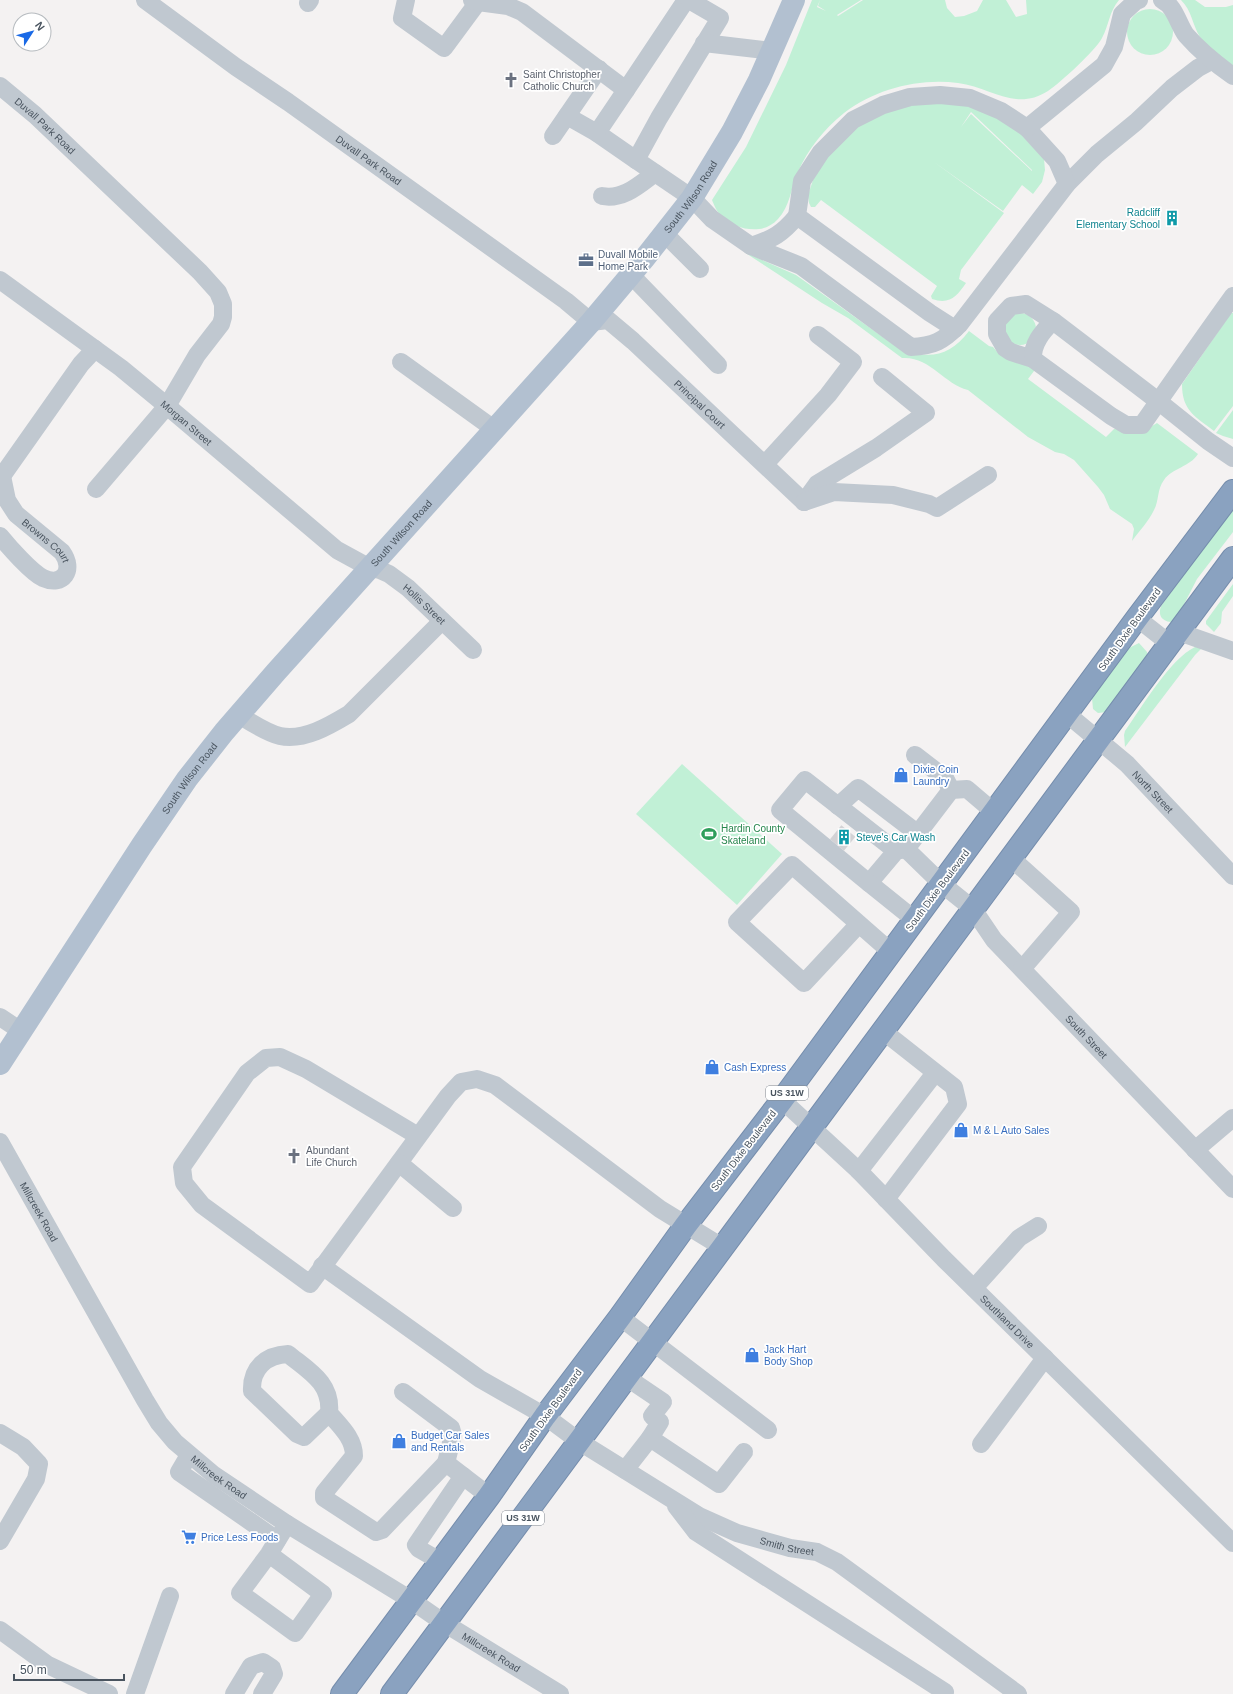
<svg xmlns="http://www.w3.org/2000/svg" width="1233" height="1694" viewBox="0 0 1233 1694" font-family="Helvetica,sans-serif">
	<rect width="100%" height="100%" fill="#f4f2f2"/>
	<!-- green -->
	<g fill="#c1f0d6" fill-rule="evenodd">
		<path d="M 812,0 L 820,0 L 817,7 L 826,11 L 818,6 L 820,0 L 861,0 L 837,15 L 838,16 L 863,0 L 945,0 L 947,8 L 955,17 L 964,16 L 977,11 L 983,0 L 1006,0 L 1016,17 L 1027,14 L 1026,0 L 1119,0 C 1109,12 1109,25 1102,38 C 1095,51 1061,82 1048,91 C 1015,112 991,87 958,83 C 918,78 876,89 844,113 C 824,129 808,149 798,172 C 791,188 790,206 778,219 C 763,236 736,230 721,216 C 717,212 714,205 712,200 L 746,147 L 786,65 Z"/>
		<path d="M 1181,0 L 1195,0 L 1205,7 L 1226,7 L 1233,5 L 1233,66 C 1222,57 1207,48 1200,37 C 1192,24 1192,11 1181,0 Z"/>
		<circle cx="1150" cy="32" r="23"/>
		<path d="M 958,101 L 1008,120 L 1044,159 L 1045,170 L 1042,182 L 1033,194 L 1022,185 L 1003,211 L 934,162 L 1004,213 L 961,270 L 959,279 L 966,283 C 957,296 950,305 932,299 L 931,296 L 937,286 L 821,200 L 815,207 L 811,207 L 809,203 L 808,195 L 813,180 L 823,162 L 856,126 L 901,104 ZM 971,112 L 1032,170 L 1032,171 L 971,114 L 961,127 Z"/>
		<path d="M 744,252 L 796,275 L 901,350 C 931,359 949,357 969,331 L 989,346 L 993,347 L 999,354 L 1034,369 L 1034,371 L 1028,379 L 1106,437 L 1114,429 L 1144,431 L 1157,423 L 1198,454 C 1190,467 1172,468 1164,480 C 1157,489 1159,501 1154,510 C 1149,521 1139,531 1132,541 L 1134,529 L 1132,524 L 1110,509 L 1104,495 L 1098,487 L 1074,460 L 1064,454 L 1055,452 L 1028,437 L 968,390 C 944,384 930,356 902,358 L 848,318 L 822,303 Z"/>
		<path d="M 1231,313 L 1233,313 L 1233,406 L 1214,431 C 1195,416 1182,411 1182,384 Z"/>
		<circle cx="1020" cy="329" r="16"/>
		<polygon points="1233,410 1233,439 1223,436 1216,433"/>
		<path d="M 1233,508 L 1233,532 L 1197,579 L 1178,616 L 1171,622 C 1161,621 1158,615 1161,606 Z"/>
		<polygon points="1233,584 1233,596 1222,612 1221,623 1214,632 1206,624 1206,621"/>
		<polygon points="1139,643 1147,652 1148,658 1107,712 1098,713 1093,709 1092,698 1129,648"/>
		<path d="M 1195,647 L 1203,647 L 1195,655 L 1125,747 L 1124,735 L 1125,731 C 1142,707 1170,659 1195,647 Z"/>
		<polygon points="682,764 782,854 737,905 636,814"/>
	</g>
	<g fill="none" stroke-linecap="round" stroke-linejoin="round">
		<!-- minor-tunnel -->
		<polyline stroke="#d2d2d5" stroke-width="18" stroke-dasharray="18 9" stroke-linecap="butt" points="837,845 850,829"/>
		<!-- highway casing -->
		<g stroke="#758dac" stroke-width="24">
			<g id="highway">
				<polyline points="342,1694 489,1496 545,1416 620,1317 686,1225 782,1100 1137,618 1233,491"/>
				<polyline points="392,1694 1233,558"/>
			</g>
		</g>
		<!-- minor -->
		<g stroke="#c0c8d0" stroke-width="18">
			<path id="s1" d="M 145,0 L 236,67 L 288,102 L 566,301 L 591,322 L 608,320 L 633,341 L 804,502"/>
			<polyline points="406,0 402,18 444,48 478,2"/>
			<polyline points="472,0 478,2 508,6 522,12 626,90 686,0"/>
			<path d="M 689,0 L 720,18 L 659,118 L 636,160 L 692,198 L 712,219 L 751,246 L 801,266 L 911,347 C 934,346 943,341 959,325 L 1067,184 L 1097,154 L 1136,122 L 1172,88 L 1198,68 L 1211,61"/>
			<path d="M 1162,0 C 1175,6 1178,24 1186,35 C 1200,51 1216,64 1233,76"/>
			<polyline points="308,3 310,0"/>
			<polyline points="704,43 772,51"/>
			<path id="s2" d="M 0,86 L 35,115 L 200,272 L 218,292 L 223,304 L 223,317 L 221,324 L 197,355 L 167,406 L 96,489"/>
			<polyline points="626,90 597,133 636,160"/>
			<polyline points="567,116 597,133"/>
			<polyline points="553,136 599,69"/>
			<polyline points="1067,184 1057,161 1027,128 1104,65 1114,47 1122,14 1136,1 1139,0"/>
			<path d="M 602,196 C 623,200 639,185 655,173"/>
			<polyline points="665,234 700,269"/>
			<path d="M 751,246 C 773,239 782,234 797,216"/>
			<polyline points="631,275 718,365"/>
			<path id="s3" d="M 0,280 L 121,368 L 167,406 L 337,550 L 370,568 L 380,570 L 389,574 L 408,588 L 473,650"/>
			<path d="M 1233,296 C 1202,339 1172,382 1142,425 L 1126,425 L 1111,416 L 1033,359 L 1011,352 L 1005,348 L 997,334 L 997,321 L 1011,306 L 1026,304 L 1053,321 L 1158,401 L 1208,441 L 1233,458"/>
			<polyline points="955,329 930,313 797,216 802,181 821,152 853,120 883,105 910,97 940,95 970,98 1001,111 1027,128"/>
			<path d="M 1033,359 C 1032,344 1042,332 1053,321"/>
			<polyline points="401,362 494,429"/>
			<polyline points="765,464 828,395 853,362 818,335"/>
			<polyline points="2,476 81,364 95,349"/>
			<path id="s4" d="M 0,479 L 2,476 L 7,500 L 16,514 L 62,552 C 75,570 63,587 43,578 C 31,572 9,547 0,536"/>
			<polyline points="804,502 817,484 876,448 926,413 882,377"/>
			<polyline points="804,502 834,492 893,495 929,504 937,508 988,475"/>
			<polyline points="1137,618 1170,644"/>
			<polyline points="1179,632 1233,651"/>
			<path id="s5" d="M 1067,714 L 1127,764 L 1233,876"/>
			<path d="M 239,715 C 250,722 267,733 280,736 C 304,741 329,726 349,714 L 442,621"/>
			<polyline points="915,755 945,778 951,790"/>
			<polyline points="838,806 858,788 917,833"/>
			<path id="s6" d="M 994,812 L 967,789 L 951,790 L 906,849 L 942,884 L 973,909 L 994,940 L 1233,1189"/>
			<polyline points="896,851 805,780 780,810 869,883 896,851 906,849"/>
			<polyline points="1011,858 1071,912 1022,969"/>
			<polyline points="869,883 915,920"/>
			<polyline points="858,925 804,983 737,922 792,865 891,952"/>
			<polyline points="0,1017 21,1031"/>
			<polyline points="883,1031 954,1087 958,1104 886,1199"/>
			<path id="s7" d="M 782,1100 L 859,1171 L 944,1259 L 1233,1543"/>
			<polyline points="418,1136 306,1069 280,1057 266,1058 247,1073 182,1167 184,1183 202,1205 310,1284 448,1096 461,1082 477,1079 495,1085 660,1209 722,1247"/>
			<path id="s8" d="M 0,1142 L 145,1400 L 159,1423 L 175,1442 L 214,1475 L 287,1524 L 411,1600 L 444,1623 L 560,1694"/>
			<polyline points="1195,1150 1233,1118"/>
			<polyline points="399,1163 453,1208"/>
			<polyline points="859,1171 935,1073"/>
			<path id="s9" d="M 322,1266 L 480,1379 L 545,1416 L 580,1442 L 699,1516 L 737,1533 L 790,1548 L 817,1552 L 837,1562 L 1018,1694"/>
			<polyline points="974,1288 1019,1238 1038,1226"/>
			<polyline points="620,1317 768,1430"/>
			<polyline points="626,1377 663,1402 652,1416 660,1422 650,1438 719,1484 744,1452"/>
			<polyline points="403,1392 451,1428 453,1435 446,1463"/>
			<path d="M 329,1413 L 304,1437 L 297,1434 L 252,1391 C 251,1368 266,1355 288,1354 C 309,1371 332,1383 329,1413 C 340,1426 354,1438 354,1456 L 324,1493 L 324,1498 L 376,1532 L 382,1530 L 446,1463 L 489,1496"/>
			<polyline points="0,1433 23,1447 39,1464 36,1479 0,1541"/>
			<polyline points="981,1444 1045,1358"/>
			<polyline points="189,1455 179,1472 277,1540"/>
			<polyline points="625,1470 650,1438"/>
			<polyline points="676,1506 696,1532 945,1692"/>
			<polyline points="269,1554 323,1594 295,1633 240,1593 269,1554 287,1524"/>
			<polyline points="440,1561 419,1549 416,1545 463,1476"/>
			<polyline points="0,1630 48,1665 109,1694"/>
			<polyline points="135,1694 170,1596"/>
			<polyline points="234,1694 251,1666 263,1662 272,1668 274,1674 262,1694"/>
		</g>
		<!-- major -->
		<path stroke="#b2c0d0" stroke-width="22" id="s10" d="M 0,1064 L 142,845 L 187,779 L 224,732 L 276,672 L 591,322 L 644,259 L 692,198 L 732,132 L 759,80 L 794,0"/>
		<!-- highway -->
		<use href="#highway" stroke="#8aa2c0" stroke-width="22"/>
	</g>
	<!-- icons -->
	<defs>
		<g id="church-bare" transform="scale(1.2)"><path d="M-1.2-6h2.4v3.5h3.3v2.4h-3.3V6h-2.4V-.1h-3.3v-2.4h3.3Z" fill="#6b7280" stroke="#fff" stroke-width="2.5" paint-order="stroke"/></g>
		<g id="building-bare" transform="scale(1.2)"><path d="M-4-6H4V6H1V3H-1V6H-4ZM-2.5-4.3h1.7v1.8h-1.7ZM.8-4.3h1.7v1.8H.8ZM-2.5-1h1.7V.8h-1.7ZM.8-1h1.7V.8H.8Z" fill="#0f9aa8" stroke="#fff" stroke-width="2.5" paint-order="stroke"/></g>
		<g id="office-bare" transform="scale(1.2)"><path d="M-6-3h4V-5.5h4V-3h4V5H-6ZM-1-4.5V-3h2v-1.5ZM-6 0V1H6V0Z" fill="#5c6f8a" stroke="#fff" stroke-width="2.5" paint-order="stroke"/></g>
		<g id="shop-bare" transform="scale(1.2)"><path d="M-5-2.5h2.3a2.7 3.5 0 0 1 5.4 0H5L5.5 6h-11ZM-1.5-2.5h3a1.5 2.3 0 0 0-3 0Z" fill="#3f7fe0" stroke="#fff" stroke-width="2.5" paint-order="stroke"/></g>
		<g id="stadium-bare" transform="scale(1.2)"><path d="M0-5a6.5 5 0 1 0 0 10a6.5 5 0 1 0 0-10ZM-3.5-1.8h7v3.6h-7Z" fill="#2e9e5b" stroke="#fff" stroke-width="2.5" paint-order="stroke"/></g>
		<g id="supermarket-bare" transform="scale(1.2)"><path d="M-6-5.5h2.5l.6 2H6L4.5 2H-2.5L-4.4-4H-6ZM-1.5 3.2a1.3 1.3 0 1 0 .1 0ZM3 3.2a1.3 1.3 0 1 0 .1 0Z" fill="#3f7fe0" stroke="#fff" stroke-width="2.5" paint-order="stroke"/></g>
	</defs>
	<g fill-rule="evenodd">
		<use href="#church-bare" x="511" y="80"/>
		<use href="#building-bare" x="1172" y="218"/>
		<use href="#office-bare" x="586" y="260"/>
		<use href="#shop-bare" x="901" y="775"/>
		<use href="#stadium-bare" x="709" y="834"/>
		<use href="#building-bare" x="844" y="837"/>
		<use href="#shop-bare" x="712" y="1067"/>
		<use href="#shop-bare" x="961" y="1130"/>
		<use href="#church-bare" x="294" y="1156"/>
		<use href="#shop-bare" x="752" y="1355"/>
		<use href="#shop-bare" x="399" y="1441"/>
		<use href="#supermarket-bare" x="189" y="1537"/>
	</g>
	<g text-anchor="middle" stroke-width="3.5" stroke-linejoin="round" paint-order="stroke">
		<!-- shield labels -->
		<g fill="#fff" stroke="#80878f" stroke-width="1">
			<rect x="766" y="1086" width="42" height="14" rx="3"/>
			<rect x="502" y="1511" width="42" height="14" rx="3"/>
		</g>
		<g font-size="9" font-weight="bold" fill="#49545f">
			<text x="787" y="1096">US 31W</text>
			<text x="523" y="1521">US 31W</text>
		</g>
		<!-- worship labels -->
		<g font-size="10" fill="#5b616d" stroke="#fff" text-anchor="start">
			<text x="523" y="78">Saint Christopher<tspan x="523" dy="12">Catholic Church</tspan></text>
			<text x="306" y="1154">Abundant<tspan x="306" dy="12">Life Church</tspan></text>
		</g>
		<!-- street labels -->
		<g font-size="10" fill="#49545f" stroke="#fff">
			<text dy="4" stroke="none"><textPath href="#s2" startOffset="60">Duvall Park Road</textPath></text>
			<text dy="4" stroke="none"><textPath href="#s1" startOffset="275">Duvall Park Road</textPath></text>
			<text dy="4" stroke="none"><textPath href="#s10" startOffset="1111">South Wilson Road</textPath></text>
			<text dy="4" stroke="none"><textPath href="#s1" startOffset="692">Principal Court</textPath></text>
			<text dy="4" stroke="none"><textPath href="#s3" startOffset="235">Morgan Street</textPath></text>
			<text dy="4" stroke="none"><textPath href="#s10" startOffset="667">South Wilson Road</textPath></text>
			<text dy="4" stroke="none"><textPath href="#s4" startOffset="85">Browns Court</textPath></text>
			<text dy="4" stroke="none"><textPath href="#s3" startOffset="536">Hollis Street</textPath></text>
			<text transform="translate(1129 629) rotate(-54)" y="4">South Dixie Boulevard</text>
			<text dy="4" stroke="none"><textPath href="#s10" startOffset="343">South Wilson Road</textPath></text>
			<text dy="4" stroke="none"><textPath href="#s5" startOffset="116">North Street</textPath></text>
			<text transform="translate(937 890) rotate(-53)" y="4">South Dixie Boulevard</text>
			<text dy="4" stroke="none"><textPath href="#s6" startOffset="387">South Street</textPath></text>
			<text transform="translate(743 1150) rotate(-52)" y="4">South Dixie Boulevard</text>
			<text dy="4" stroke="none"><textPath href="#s8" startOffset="80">Millcreek Road</textPath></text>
			<text dy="4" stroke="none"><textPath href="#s7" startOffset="316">Southland Drive</textPath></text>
			<text transform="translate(550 1410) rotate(-54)" y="4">South Dixie Boulevard</text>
			<text dy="4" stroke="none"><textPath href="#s8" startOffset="404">Millcreek Road</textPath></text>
			<text dy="4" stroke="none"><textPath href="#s9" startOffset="546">Smith Street</textPath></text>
			<text dy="4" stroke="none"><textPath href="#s8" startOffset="728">Millcreek Road</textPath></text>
		</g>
		<!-- culture labels -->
		<g font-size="10" fill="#0d838f" stroke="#fff" text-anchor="end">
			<text x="1160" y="216">Radcliff<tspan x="1160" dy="12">Elementary School</tspan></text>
			<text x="856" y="841" text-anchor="start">Steve's Car Wash</text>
		</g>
		<!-- service labels -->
		<g font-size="10" fill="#4e5e75" stroke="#fff" text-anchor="start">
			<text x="598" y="258">Duvall Mobile<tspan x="598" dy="12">Home Park</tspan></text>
		</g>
		<!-- shop labels -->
		<g font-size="10" fill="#366cbe" stroke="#fff" text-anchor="start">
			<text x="913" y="773">Dixie Coin<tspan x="913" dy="12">Laundry</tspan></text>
			<text x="724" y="1071">Cash Express</text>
			<text x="973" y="1134">M &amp; L Auto Sales</text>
			<text x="764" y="1353">Jack Hart<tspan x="764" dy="12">Body Shop</tspan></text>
			<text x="411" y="1439">Budget Car Sales<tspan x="411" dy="12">and Rentals</tspan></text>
			<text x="201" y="1541">Price Less Foods</text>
		</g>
		<!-- leisure labels -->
		<g font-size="10" fill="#27864d" stroke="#fff" text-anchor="start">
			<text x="721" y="832">Hardin County<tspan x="721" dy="12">Skateland</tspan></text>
		</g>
	</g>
	<!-- north arrow -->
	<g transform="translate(32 32) rotate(54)"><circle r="19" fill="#ffffff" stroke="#b6bbbf"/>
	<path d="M0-3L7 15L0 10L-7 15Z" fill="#1969e6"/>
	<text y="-6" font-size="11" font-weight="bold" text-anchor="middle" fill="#49545f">N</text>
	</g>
	<!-- scale -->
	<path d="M14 1674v6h110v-6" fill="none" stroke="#49545f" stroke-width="2"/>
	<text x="20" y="1674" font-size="12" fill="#49545f" stroke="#ffffff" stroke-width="3" paint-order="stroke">50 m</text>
</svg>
